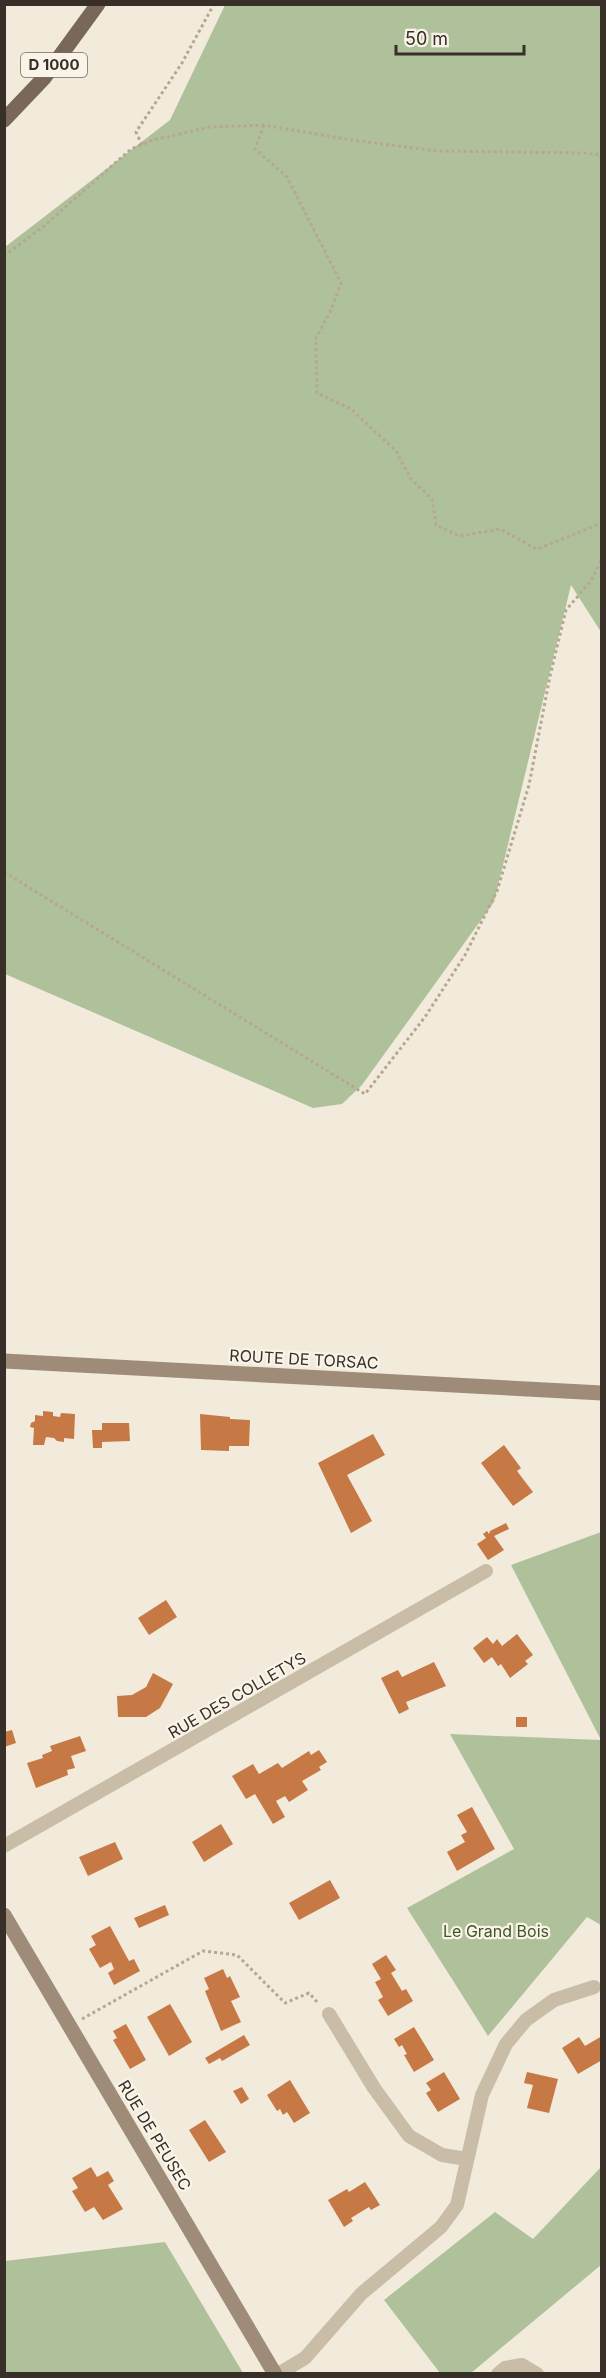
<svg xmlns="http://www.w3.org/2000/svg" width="606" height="2378" viewBox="0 0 606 2378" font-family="Inter,sans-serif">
	<rect width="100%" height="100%" fill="#f2ebdc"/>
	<!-- green -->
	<g fill="#afc19b">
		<polygon points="225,5 601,5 601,632 571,585 494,902 362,1085 342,1104 313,1108 5,974 5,247 170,120"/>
		<polygon points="601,1532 601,1925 587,1917 488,2036 407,1908 514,1849 450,1734 601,1740 511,1565"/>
		<polygon points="601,2167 601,2265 471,2373 440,2373 384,2300 495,2212 533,2239"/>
		<polygon points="165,2242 243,2373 5,2373 5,2261"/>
	</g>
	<!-- building -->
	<g fill="#c67845">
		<polygon points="43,1411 53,1412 53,1416 60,1417 61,1413 75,1414 74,1439 64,1438 64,1442 57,1441 54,1438 46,1437 44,1445 33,1445 34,1428 30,1427 31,1423 35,1421 35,1415 43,1416"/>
		<polygon points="200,1414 230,1417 230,1419 250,1420 249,1446 229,1446 229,1451 201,1450"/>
		<polygon points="102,1423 129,1423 130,1441 102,1442 102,1448 93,1448 92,1430 102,1430"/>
		<polygon points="373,1434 385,1455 347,1475 372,1521 351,1533 318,1463"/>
		<polygon points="504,1445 521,1468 517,1471 533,1492 513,1506 481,1463"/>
		<polygon points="506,1523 509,1529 494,1536 504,1550 488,1560 477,1544 486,1538 483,1534 487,1531 489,1534 490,1531"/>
		<polygon points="166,1600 177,1617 149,1635 138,1618"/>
		<polygon points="517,1634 533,1655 525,1661 528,1664 510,1678 501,1664 498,1666 492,1657 484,1663 473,1648 487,1637 493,1644 497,1639 502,1646"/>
		<polygon points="434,1662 446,1686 406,1702 409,1709 399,1714 381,1678 398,1670 402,1677"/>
		<polygon points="153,1673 173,1684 160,1708 146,1717 118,1717 117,1696 132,1695 146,1687"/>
		<rect x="516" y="1717" width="11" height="10"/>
		<polygon points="12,1730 16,1743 4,1747 4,1732"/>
		<polygon points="80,1736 86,1751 71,1756 75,1768 67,1770 68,1775 36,1788 27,1763 43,1758 42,1755 52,1751 50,1746"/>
		<polygon points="319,1750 327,1762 319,1767 321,1770 302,1781 308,1790 289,1802 285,1796 276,1801 285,1817 273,1824 255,1794 246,1799 232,1776 253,1764 259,1774 278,1763 282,1768 309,1751 311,1755"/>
		<polygon points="472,1807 495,1849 457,1871 447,1852 465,1842 461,1835 467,1832 457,1815"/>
		<polygon points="221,1824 233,1844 204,1862 192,1842"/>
		<polygon points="115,1842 123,1859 88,1876 79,1857"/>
		<polygon points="330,1880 340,1898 299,1920 289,1903"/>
		<polygon points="165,1905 169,1915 139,1928 134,1918"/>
		<polygon points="110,1926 129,1961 134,1959 140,1971 114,1985 108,1973 114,1969 111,1962 100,1968 89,1949 96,1945 91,1936"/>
		<polygon points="386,1955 396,1970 391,1973 402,1991 406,1989 413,2001 388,2016 378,2000 383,1997 375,1982 381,1979 372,1964"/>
		<polygon points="223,1969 227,1978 230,1976 240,1997 231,2001 241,2022 221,2031 205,1991 209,1989 204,1978"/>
		<polygon points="170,2004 192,2042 169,2056 147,2017"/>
		<polygon points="126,2024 146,2060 130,2069 113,2040 117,2038 113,2031"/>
		<polygon points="414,2027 434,2060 414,2072 404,2055 407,2054 402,2045 399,2047 394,2039"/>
		<polygon points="244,2035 250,2045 222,2061 220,2058 209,2064 205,2058"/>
		<polygon points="602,2036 602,2060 578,2074 562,2048 579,2037 585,2046"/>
		<polygon points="444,2072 460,2099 438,2112 426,2093 431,2090 426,2083"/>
		<polygon points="527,2072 558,2079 549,2113 527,2108 533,2085 524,2083"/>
		<polygon points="290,2080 310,2113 294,2123 287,2112 283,2115 280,2109 277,2111 267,2095"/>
		<polygon points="242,2087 249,2099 241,2104 233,2091"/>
		<polygon points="205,2120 226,2152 209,2162 189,2130"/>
		<polygon points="91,2167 97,2177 108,2171 114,2181 108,2185 123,2209 103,2220 94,2207 85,2212 72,2191 78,2188 72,2178"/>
		<polygon points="365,2182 380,2205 371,2210 369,2207 351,2218 353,2221 344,2227 328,2200 347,2189 349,2192"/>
	</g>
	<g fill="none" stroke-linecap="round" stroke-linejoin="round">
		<!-- path -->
		<g stroke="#b6a792" stroke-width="3" stroke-dasharray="3 3" stroke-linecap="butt">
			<polyline points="264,125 255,149 287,177 341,283 331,310 316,338 317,393 351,409 396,451 411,479 432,499 436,525 459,536 500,529 537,549 602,523"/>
			<polyline points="142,145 136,132 182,63 214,4"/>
			<polyline points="4,256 44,226 131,149 153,140 210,127 264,125 351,140 438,151 584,153 602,155"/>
			<polyline points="4,872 365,1094 425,1017 465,955 497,891 529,785 550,676 566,610 591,581 602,559"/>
			<polyline points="82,2019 203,1951 237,1955 285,2003 309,1993 318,2003"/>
		</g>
		<!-- street -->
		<g stroke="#cabda7" stroke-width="14">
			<polyline points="4,1846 486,1571"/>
			<polyline points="329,2014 374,2088 409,2136 442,2155 467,2159"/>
			<polyline points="278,2374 305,2358 361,2294 441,2227 457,2205 482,2095 506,2044 526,2020 554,2000 594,1987"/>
			<polyline points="498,2374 505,2368 522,2365 537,2374"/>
		</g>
		<!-- secondary -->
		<g stroke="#9e8c79" stroke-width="15">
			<polyline points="4,1361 602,1393"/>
			<polyline points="4,1915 275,2374"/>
		</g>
		<!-- primary -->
		<polyline stroke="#796859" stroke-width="15" points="4,120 44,78 98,4"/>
	</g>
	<g text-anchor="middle" stroke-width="4.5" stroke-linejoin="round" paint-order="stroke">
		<!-- shield labels -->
		<rect fill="#faf4e8" stroke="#726a62" stroke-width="1.5" x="21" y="53" width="66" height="24" rx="4.5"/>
		<g font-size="15" font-weight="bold" fill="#372f28">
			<text x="54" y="70">D 1000</text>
		</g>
		<!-- street labels -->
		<g font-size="16" fill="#372f28" stroke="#faf4e8">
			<text transform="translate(304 1359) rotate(3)" y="6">ROUTE DE TORSAC</text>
			<text transform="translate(237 1695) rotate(-30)" y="6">RUE DES COLLETYS</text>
			<text transform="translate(155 2135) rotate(59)" y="6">RUE DE PEUSEC</text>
		</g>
		<!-- park labels -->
		<g font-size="16" fill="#3f552b" stroke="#faf4e8">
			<text x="496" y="1937">Le Grand Bois</text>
		</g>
	</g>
	<!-- border -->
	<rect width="606" height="2378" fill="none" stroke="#372f28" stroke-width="12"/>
	<!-- scale -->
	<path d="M396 45v9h128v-9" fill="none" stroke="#372f28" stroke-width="3"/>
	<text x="405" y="45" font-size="18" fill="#372f28" stroke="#faf4e8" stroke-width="4.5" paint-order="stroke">50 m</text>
</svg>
